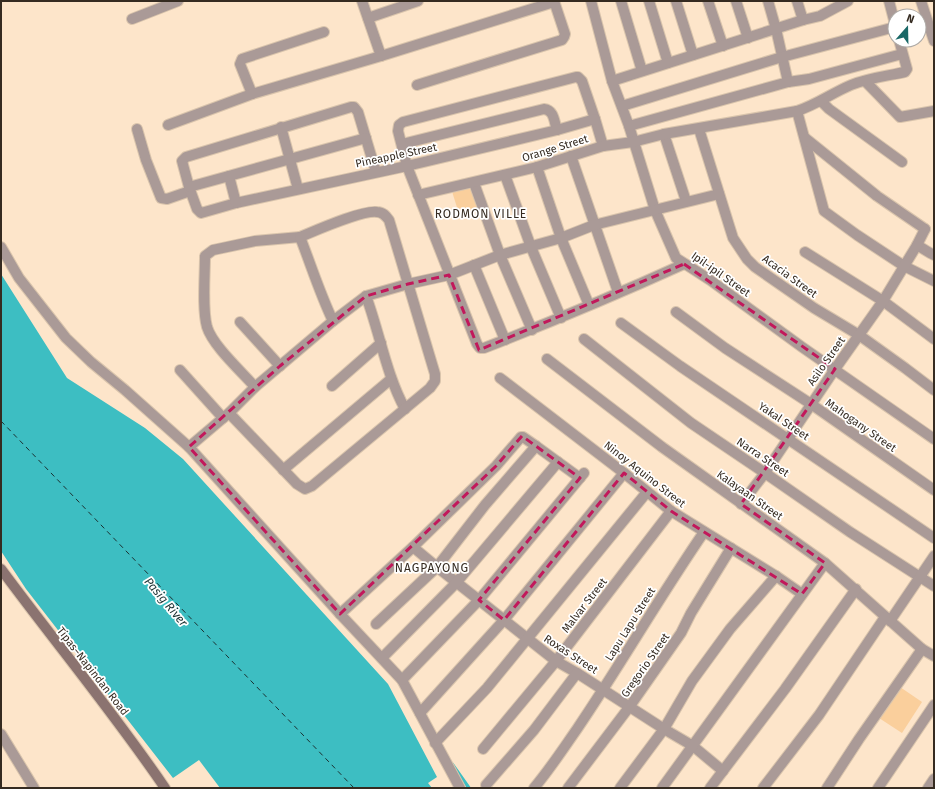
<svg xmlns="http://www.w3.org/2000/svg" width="935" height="789" viewBox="0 0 935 789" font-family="'Fira Sans',sans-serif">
	<rect width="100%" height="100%" fill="#fde5ca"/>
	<!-- green -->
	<g fill="#facf9c">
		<polygon points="471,178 482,210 460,217 450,185"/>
		<polygon points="900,687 922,702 902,733 879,718"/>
	</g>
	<!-- water -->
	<polygon fill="#3dbec2" points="1,274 67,378 145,428 183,459 388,684 437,777 428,783 432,788 220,788 199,760 173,778 26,589 1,551"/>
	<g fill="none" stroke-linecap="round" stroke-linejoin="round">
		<!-- stream -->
		<polyline stroke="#3dbec2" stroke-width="3.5" points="452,764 469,788"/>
		<!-- ferry -->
		<polyline stroke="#1b3132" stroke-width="1" stroke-dasharray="5 4" stroke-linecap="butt" points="1,421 354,788"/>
		<!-- street casing -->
		<g stroke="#d9c4ac" stroke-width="12">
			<g id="street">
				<polyline points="362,1 381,56"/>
				<polyline points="591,1 612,81 629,126 655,210 676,258 710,280 802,347 934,439"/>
				<polyline points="621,1 642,71"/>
				<polyline points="649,1 668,63"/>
				<polyline points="676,1 693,55"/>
				<polyline points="708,1 723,46"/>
				<polyline points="736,1 748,38"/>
				<polyline points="768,1 776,29 788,82"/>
				<polyline points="797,1 803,20"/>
				<polyline points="889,1 895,24"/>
				<polyline points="921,1 934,41"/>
				<polyline points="368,18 418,1"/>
				<polyline points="132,19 178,1"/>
				<polyline points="612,81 803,20 820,16 848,1"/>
				<polyline points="865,81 900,117 934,111"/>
				<polyline points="417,85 562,40 564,37 565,34 554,1"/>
				<polyline points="252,94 240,64 242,59 324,32"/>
				<polyline points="821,101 829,109 902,162"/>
				<polyline points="622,106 782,57 895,27"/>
				<polyline points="797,111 824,211 857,235 904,266 934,281"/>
				<polyline points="168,125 252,94 381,56 554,2"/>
				<polyline points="629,126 788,82 809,79 902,54"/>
				<polyline points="281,127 298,189"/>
				<polyline points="137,129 146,160 161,198 167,199 190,191"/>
				<polyline points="699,129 733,238 747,259 755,267 814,308 859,335 905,368 934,390"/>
				<polyline points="664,134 686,201"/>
				<polyline points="805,138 877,196 925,229"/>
				<path d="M 402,144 L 544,109 C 554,110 554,121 557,130"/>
				<path d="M 603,146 L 595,119 L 582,81 L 578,77 L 576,77 L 403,122 L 399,125 L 398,131 L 407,166 L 477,344 L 480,348 L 484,348 C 551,322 618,294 684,264"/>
				<polyline points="571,156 618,292"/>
				<polyline points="537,167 561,238 589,305"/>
				<polyline points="376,172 358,112 354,107 351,107 186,157 182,161 189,187 197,209 201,213 236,203 407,166 557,130 595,119"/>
				<polyline points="505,175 531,247 561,318"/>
				<polyline points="229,176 236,203"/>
				<polyline points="474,183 500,255 532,330"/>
				<polyline points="189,187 366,138"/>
				<path d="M 418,195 L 537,167 L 603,146 L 633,142 L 664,134 L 797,111 C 816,105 832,93 851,85 C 868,78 887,76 905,72 L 907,69 L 899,40"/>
				<polyline points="917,245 930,253 934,255"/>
				<polyline points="1,247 19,278 66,338 91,362 125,390 189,447 340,614 402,680 460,788"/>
				<polyline points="805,252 883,301 934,339"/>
				<polyline points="474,265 505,340"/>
				<path d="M 366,296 C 380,334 386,374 405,409"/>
				<polyline points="676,312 725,348 811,404 934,490"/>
				<polyline points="240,322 280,366"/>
				<polyline points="621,323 680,366 934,538"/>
				<polyline points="584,339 691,423 765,473 850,532 934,586"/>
				<polyline points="547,359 662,447 825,563 922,649 934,656"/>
				<polyline points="180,370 223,418"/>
				<polyline points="500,378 624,473 671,511 776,576 802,594"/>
				<polyline points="332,386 381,343"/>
				<path d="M 255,387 C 241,371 213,346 207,327 C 202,309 205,276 205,256 L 213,250 L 255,241 L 300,237 C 311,265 320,294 333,321"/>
				<path d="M 229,413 L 297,484 L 305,489 L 312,486 L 430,388 L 435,381 L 435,374 L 389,220 C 386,216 383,212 377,212 C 362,210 317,230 300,237"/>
				<polyline points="189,447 229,413 255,387 333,321 366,296 408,284 449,275 500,255 561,238 594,225 719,194"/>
				<polyline points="283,470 391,379"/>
				<polyline points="741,504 765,473 835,369 883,301 917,245 925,229"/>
				<polyline points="413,547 437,567 556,661 577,673 664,729 693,746 723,771"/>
				<polyline points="340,614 413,547 496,466 521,437 523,437 536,446"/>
				<polyline points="890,621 934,556"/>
				<polyline points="376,624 437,567 485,505 536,446 580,478"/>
				<polyline points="382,658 456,583 558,462"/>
				<polyline points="402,680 479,600 584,473"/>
				<polyline points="420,713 504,620 624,473"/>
				<polyline points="1,734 34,788"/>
				<polyline points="435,743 487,688 647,492"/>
				<polyline points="483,749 556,661 671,511"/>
				<polyline points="486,785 534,730 577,673"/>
				<path d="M 534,788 C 550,769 563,749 577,729 C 621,664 660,596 704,532"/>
				<polyline points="568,788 630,706 681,633 691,613 731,548"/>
				<polyline points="620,788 664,729 692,681 730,629 776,576"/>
				<polyline points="662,788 825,563"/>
				<polyline points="710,788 785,689 856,589"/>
				<polyline points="763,788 819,715 885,617"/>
				<polyline points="827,788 859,739 922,649"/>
				<polyline points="878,788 934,705"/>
				<polyline points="928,788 934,779"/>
			</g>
		</g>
		<!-- secondary casing -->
		<g stroke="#d9c4ac" stroke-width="12">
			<path id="secondary" d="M 1,569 C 55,642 114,713 165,788"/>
		</g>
		<!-- street -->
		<use href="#street" stroke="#aa9a97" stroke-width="10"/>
		<!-- secondary -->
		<use href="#secondary" stroke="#8b7370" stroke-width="10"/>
	</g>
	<!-- marked area -->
	<path fill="none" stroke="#c2185b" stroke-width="3" stroke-dasharray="8 5" stroke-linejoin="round" d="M 684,264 L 835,369 L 741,504 L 825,563 L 802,594 L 671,511 L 624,473 L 504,620 L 479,600 L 580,478 L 522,436 L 496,466 L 340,614 L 189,447 L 280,366 L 366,296 L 408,284 L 449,275 L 479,350 Z"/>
	<g text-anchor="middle" stroke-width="3.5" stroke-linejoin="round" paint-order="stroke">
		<!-- street labels -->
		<g font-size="11" fill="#352b21" stroke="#fff">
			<text transform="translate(555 148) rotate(-17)" y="4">Orange Street</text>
			<text transform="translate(396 155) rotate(-12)" y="4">Pineapple Street</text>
			<text transform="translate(721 274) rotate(35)" y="4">Ipil-ipil Street</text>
			<text transform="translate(790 276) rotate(36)" y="4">Acacia Street</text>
			<text transform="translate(826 361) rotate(-55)" y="4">Asilo Street</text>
			<text transform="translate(784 421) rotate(34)" y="4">Yakal Street</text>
			<text transform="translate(861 425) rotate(35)" y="4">Mahogany Street</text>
			<text transform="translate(763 457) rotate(34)" y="4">Narra Street</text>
			<text transform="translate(645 474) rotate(38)" y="4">Ninoy Aquino Street</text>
			<text transform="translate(750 495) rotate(35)" y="4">Kalayaan Street</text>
			<text transform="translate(584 605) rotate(-52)" y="4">Malvar Street</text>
			<text transform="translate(630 624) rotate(-58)" y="4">Lapu Lapu Street</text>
			<text transform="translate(571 654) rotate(33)" y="4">Roxas Street</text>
			<text transform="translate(645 665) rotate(-55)" y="4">Gregorio Street</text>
			<text transform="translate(93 671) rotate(52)" y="4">Tipas–Napindan Road</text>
		</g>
		<!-- neighbourhood labels -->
		<g font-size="12" letter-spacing="1" fill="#352b21" stroke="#fff">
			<text x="481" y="218">RODMON VILLE</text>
			<text x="432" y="572">NAGPAYONG</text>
		</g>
		<!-- water labels -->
		<g font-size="12" font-style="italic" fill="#1b3132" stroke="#fff">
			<text transform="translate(166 602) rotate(50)" y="4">Pasig River</text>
		</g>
	</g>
	<!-- border -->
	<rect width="935" height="789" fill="none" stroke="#352b21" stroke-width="4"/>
	<!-- north arrow -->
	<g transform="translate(907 28) rotate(20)"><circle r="19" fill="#ffffff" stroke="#aeaaa6"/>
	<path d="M0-3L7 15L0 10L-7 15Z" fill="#1a6867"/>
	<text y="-6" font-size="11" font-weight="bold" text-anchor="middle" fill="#352b21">N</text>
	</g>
</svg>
